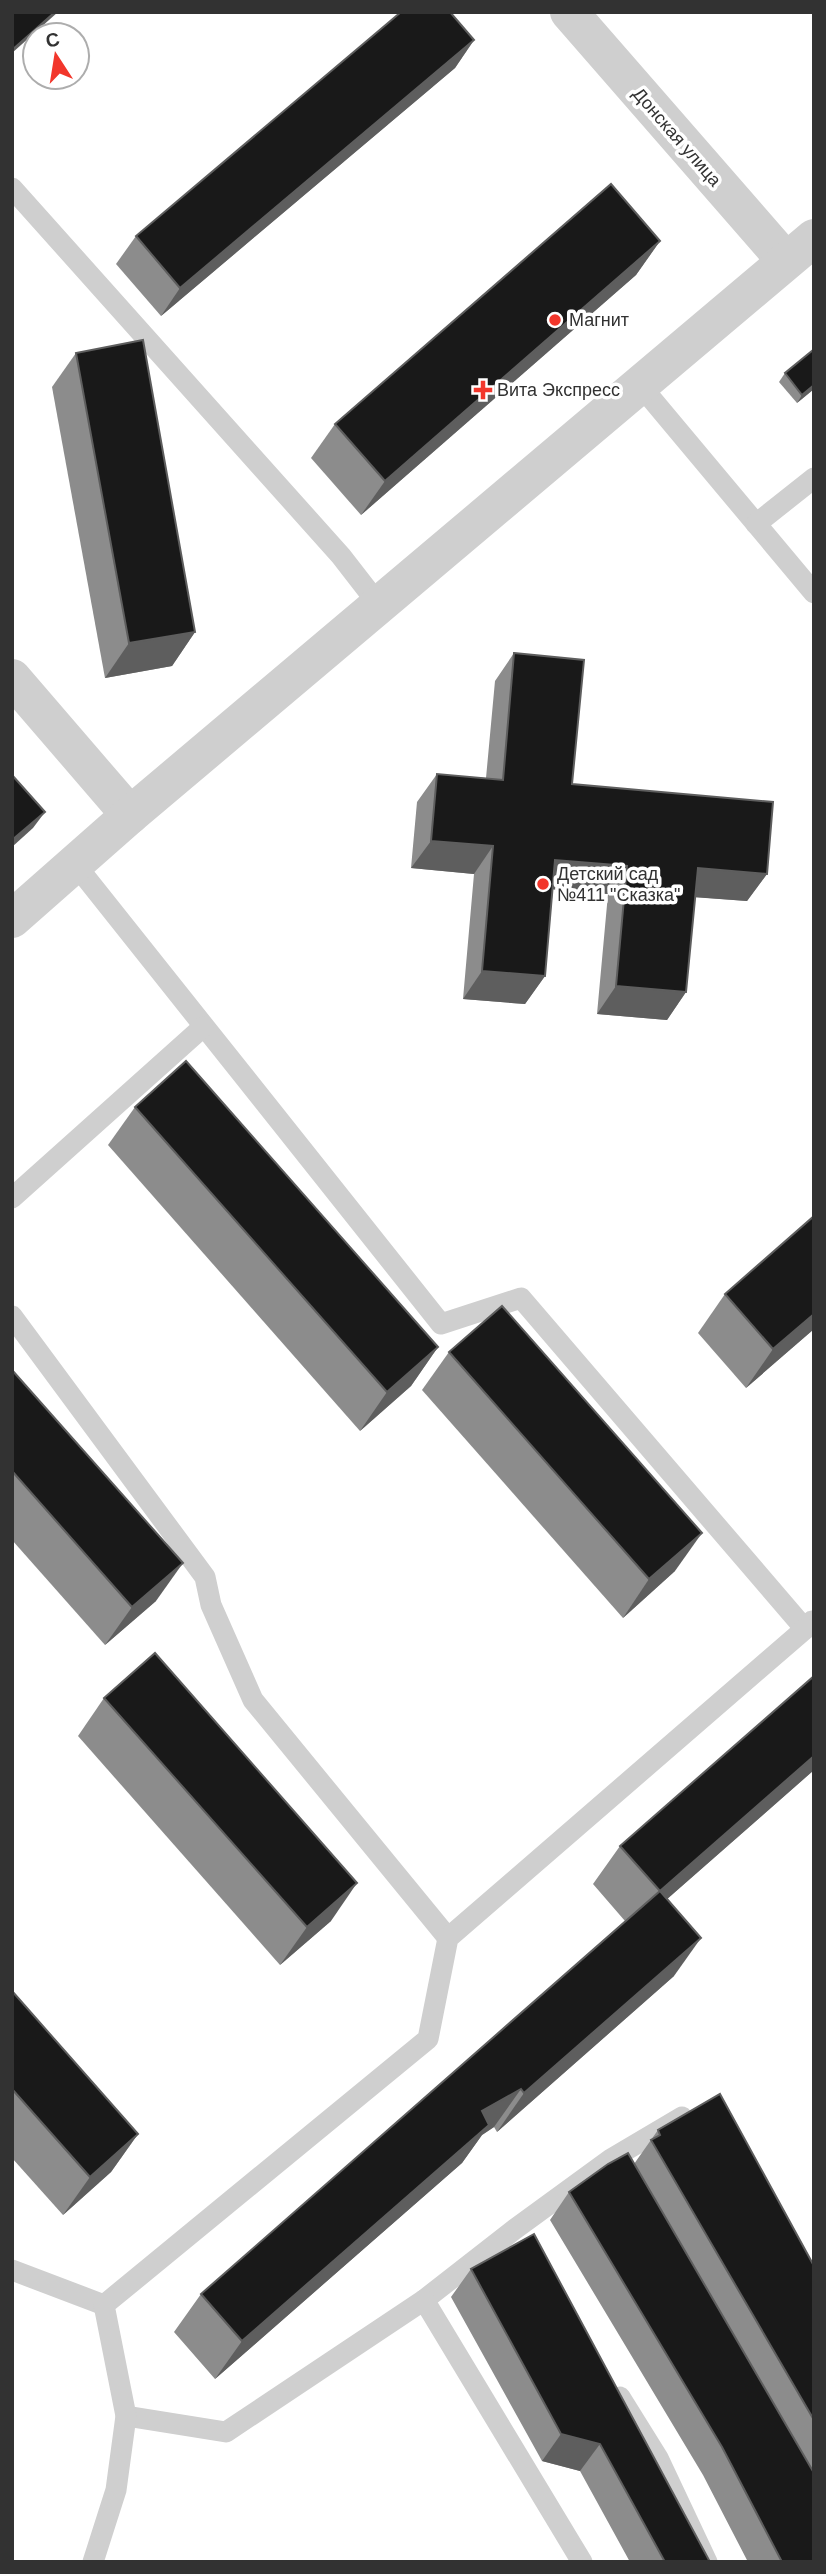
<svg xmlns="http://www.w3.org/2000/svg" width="826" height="2574" viewBox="0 0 826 2574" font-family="Arial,sans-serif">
	<rect width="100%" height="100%" fill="#fff"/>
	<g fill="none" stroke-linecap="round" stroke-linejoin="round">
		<!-- lane -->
		<g stroke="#cfcfcf" stroke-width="21">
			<polyline points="12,188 341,556 379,605"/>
			<polyline points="640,385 814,593"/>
			<polyline points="756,524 814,478"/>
			<polyline points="75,864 441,1324 521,1298 805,1629 812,1621"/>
			<polyline points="12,1198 203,1027"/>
			<polyline points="12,1316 205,1577 211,1605 253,1700 448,1938"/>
			<polyline points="12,2270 104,2305"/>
			<polyline points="424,2300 515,2229 611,2159 682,2117"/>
			<polyline points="620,2397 658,2458 707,2562"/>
			<polyline points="126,2416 226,2432 424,2300 582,2562"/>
			<polyline points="93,2562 116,2490 126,2416 104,2305 428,2039 448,1938 805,1629"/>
		</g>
		<!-- street -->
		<g stroke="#cfcfcf" stroke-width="38">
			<polyline points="569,12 786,261"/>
			<polyline points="12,678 130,815"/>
			<polyline points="12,919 130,815 814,238"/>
		</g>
	</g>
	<!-- wall -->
	<g fill="#8c8c8c">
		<polygon points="474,40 455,68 161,316 116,264 136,236"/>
		<polygon points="660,241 636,275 361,515 311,458 335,424"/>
		<polygon points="76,353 195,632 172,666 105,678 52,387"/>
		<polygon points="785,373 814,389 797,403 779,382"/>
		<polygon points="514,653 572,784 767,874 747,901 695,897 686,992 667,1020 597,1014 608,894 553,889 545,976 525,1004 463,999 474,874 411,868 417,802 437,774 486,778 495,681"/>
		<polygon points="135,1107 438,1347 411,1386 360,1431 108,1145"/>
		<polygon points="814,1216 814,1329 746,1388 698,1333 725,1294"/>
		<polygon points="449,1352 675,1571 623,1618 422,1390"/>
		<polygon points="12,1370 156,1601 105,1645 12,1540"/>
		<polygon points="814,1676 814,1770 667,1899 674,1976 497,2132 494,2127 482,2135 462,2163 215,2379 174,2332 201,2294 625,1921 593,1884 620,1846"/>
		<polygon points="104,1698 331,1921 280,1965 78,1736"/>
		<polygon points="12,1991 138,2134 111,2172 63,2215 12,2158"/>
		<polygon points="658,2130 814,2266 814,2562 748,2562 703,2475 550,2220 569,2192 634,2164"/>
		<polygon points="471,2269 710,2562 630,2562 580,2471 542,2461 451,2297"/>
	</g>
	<!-- shaded-wall -->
	<g fill="#5e5e5e">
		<polygon points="55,12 58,12 12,53 12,50"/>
		<polygon points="474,40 455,68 161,316 180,288"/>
		<polygon points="660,241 636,275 361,515 385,481"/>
		<polygon points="814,385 814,389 797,403 802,395"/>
		<polygon points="195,632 172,666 105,678 129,643"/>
		<polygon points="45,812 33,828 12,847 12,840"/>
		<polygon points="431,841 493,846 474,874 411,868"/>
		<polygon points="555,860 627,866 608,894 536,888"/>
		<polygon points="698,868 767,874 747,901 678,896"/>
		<polygon points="482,971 545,976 525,1004 463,999"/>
		<polygon points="616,986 686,992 667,1020 597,1014"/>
		<polygon points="814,1314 814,1329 746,1388 773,1349"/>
		<polygon points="438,1347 411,1386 360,1431 387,1392"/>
		<polygon points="702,1533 675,1571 623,1618 649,1579"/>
		<polygon points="183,1563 156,1601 105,1645 132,1607"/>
		<polygon points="814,1756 814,1770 633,1929 660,1891"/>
		<polygon points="357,1883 331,1921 280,1965 307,1927"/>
		<polygon points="701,1938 674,1976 497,2132 524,2093"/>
		<polygon points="521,2089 494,2127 482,2135 462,2163 215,2379 242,2341 482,2111"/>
		<polygon points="138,2134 111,2172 63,2215 90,2177"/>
		<polygon points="561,2434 600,2444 580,2471 542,2461"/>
	</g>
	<!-- building -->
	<g fill="#191919" stroke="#5e5e5e" stroke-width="2">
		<polygon points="12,12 55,12 12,50"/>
		<polygon points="401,12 450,12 474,40 180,288 136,236"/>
		<polygon points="611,184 660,241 385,481 335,424"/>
		<polygon points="143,340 195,632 129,643 76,353"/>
		<polygon points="813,350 814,385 802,395 785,373"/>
		<polygon points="514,653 584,660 572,784 773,802 767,874 698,868 686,992 616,986 627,866 555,860 545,976 482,971 493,846 431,841 437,774 503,780"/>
		<polygon points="12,775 45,812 12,840"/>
		<polygon points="186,1061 438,1347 387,1392 135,1107"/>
		<polygon points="814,1216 814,1314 773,1349 725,1294"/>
		<polygon points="502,1306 702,1533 649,1579 449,1352"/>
		<polygon points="12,1370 183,1563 132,1607 12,1471"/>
		<polygon points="155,1653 357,1883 307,1927 104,1698"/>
		<polygon points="814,1676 814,1756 660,1891 620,1846"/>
		<polygon points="660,1891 701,1938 524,2093 521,2089 482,2111 489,2125 242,2341 201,2294"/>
		<polygon points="12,1991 138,2134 90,2177 12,2089"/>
		<polygon points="720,2094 814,2266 814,2420 651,2140 660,2135 658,2130"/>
		<polygon points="628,2153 814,2473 814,2562 782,2562 722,2447 569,2192 608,2164"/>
		<polygon points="534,2234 710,2562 665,2562 600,2444 561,2434 471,2269"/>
	</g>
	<!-- markers -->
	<g fill="#f2362b" stroke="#fff" stroke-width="2.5">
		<circle cx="555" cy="320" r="7"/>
		<path d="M479.5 379.5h7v7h7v7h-7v7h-7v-7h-7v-7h7z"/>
		<circle cx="543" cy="884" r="7"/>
	</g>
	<g text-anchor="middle" stroke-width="7" stroke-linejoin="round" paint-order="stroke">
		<!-- street labels -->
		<g font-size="18" fill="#323232" stroke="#fff">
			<text transform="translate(677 137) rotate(49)" y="6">Донская улица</text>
		</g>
		<!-- poi labels -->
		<g font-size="18" fill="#323232" stroke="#fff" text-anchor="start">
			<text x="569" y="326">Магнит</text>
			<text x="497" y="396">Вита Экспресс</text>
			<text x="557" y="880">Детский сад<tspan x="557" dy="21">№411 "Сказка"</tspan></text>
		</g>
	</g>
	<!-- border -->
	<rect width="826" height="2574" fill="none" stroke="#323232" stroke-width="28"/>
	<!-- north arrow -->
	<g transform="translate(56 56) rotate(348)"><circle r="33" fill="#ffffff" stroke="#adadad" stroke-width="2"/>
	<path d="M0-5L12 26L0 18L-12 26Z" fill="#f2362b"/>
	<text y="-10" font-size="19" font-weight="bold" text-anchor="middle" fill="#323232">С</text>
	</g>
</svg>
